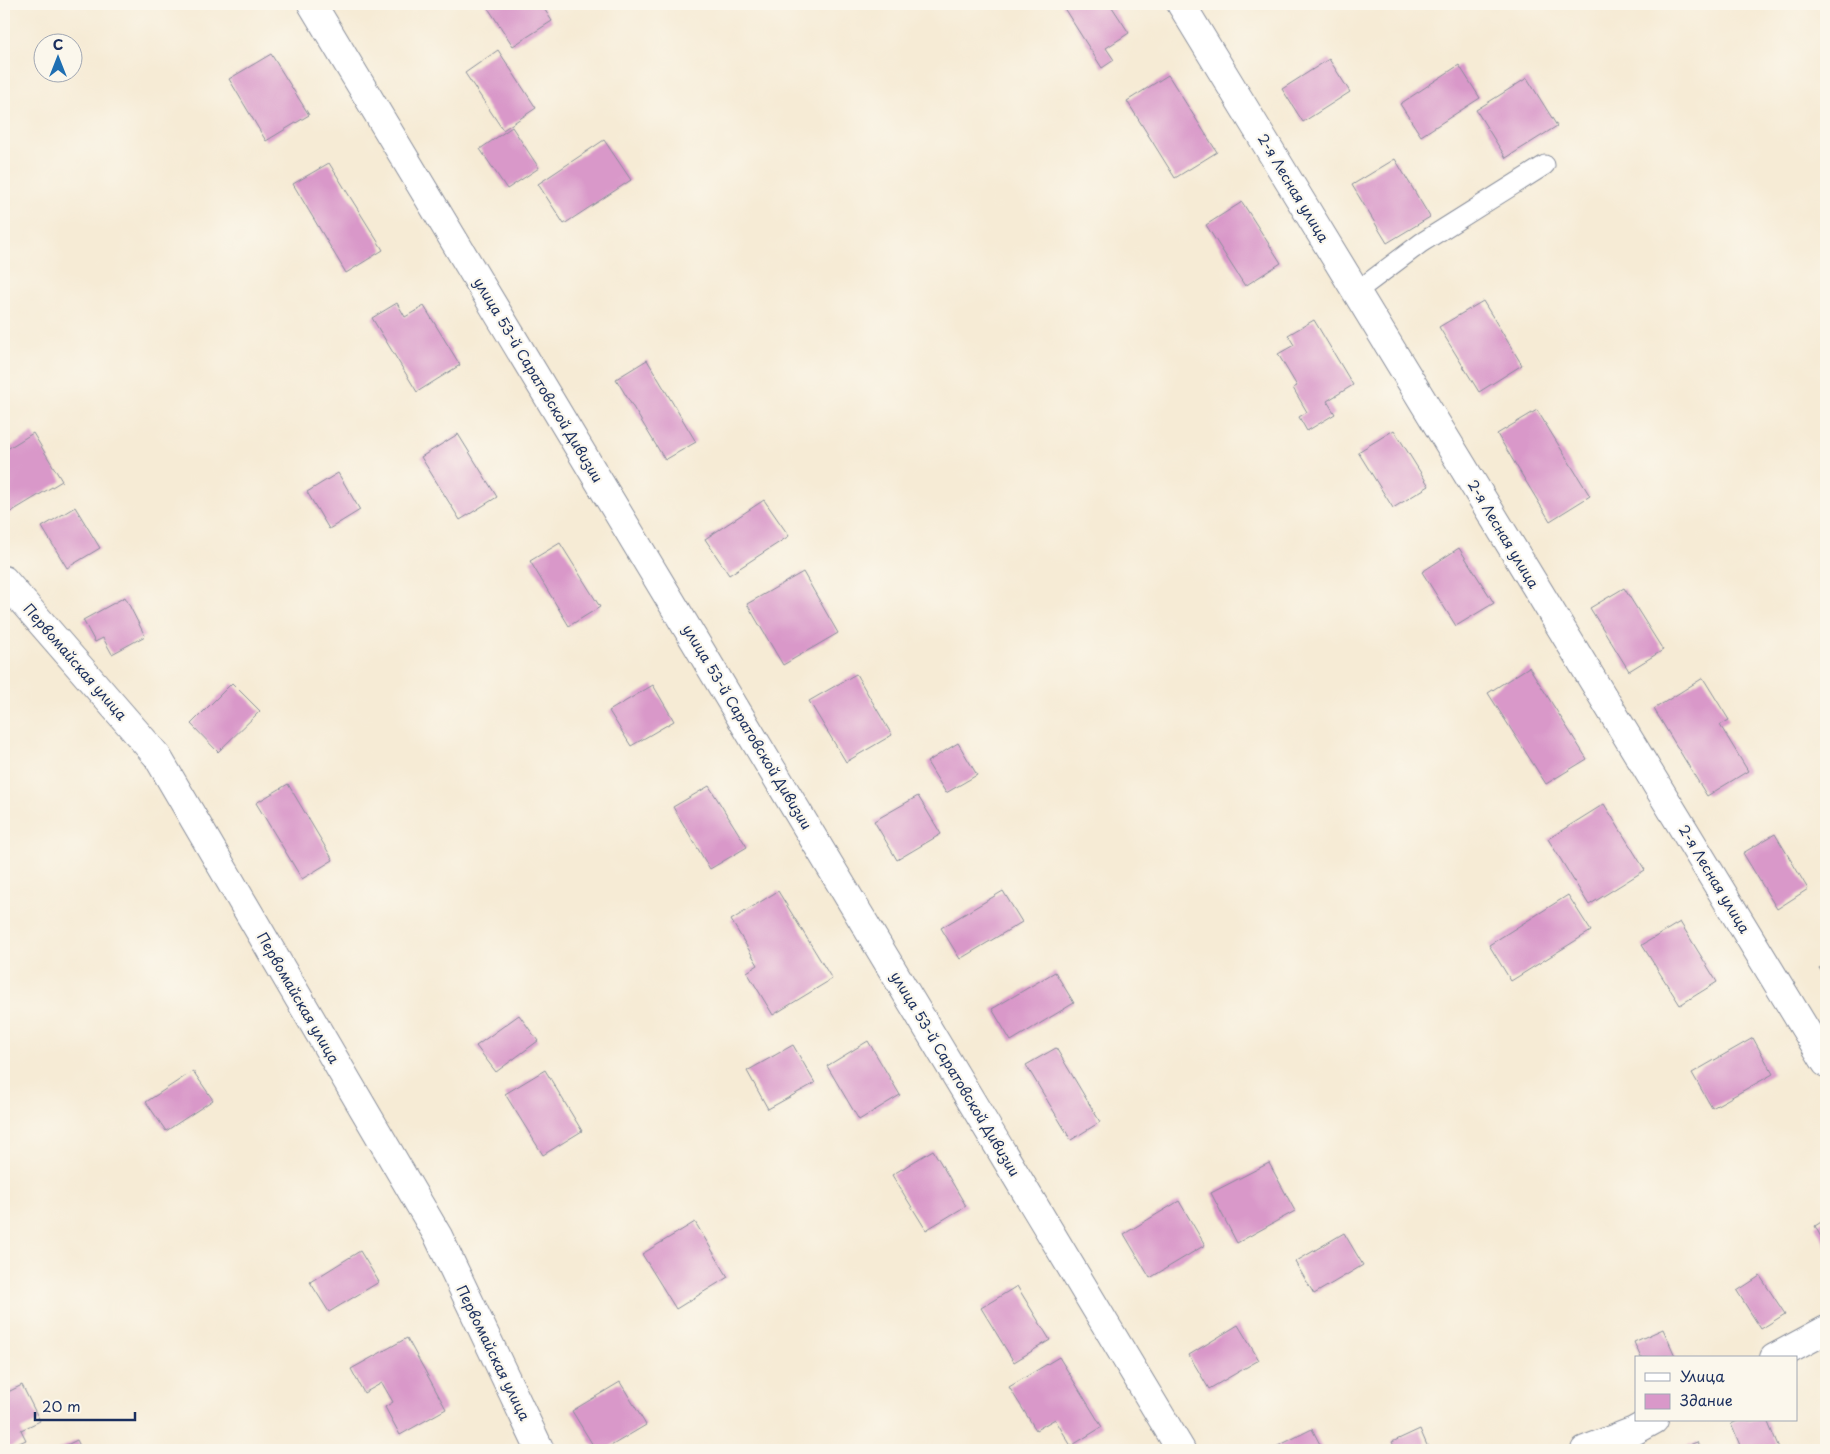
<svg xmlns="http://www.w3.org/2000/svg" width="1830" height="1454" viewBox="0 0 1830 1454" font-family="'Playpen Sans',sans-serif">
	<rect width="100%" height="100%" fill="#fbf7ec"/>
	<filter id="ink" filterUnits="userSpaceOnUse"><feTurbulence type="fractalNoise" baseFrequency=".02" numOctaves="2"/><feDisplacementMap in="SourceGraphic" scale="10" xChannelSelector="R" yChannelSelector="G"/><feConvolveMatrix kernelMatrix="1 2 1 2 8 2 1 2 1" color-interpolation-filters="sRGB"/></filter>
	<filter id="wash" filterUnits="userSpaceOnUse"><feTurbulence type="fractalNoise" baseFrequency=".0096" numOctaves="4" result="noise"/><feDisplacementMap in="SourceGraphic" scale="20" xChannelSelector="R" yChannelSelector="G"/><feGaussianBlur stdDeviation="1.12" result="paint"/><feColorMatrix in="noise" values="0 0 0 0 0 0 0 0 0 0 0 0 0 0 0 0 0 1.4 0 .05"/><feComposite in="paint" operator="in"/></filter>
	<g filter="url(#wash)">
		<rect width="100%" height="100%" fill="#f6ebd5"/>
		<g id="blocks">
			<!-- building -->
			<g fill="#d998c9">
				<polygon points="487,4 541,4 552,21 513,46 486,5"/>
				<polygon points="1064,4 1110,4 1129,33 1106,48 1114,60 1102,68 1062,5"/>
				<polygon points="498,50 536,108 503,130 465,73"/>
				<polygon points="271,54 309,115 266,141 229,79"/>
				<polygon points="1329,59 1350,92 1303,122 1282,89"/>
				<polygon points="1459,65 1480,98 1421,136 1400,104"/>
				<polygon points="1168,75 1217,152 1175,178 1127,101"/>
				<polygon points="1527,78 1557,126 1506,158 1476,110"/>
				<polygon points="512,127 539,168 507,189 480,149"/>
				<polygon points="604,140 631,180 564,224 538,184"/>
				<polygon points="1395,159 1430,217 1387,243 1352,185"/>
				<polygon points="329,163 383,250 346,273 293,184"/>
				<polygon points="1242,202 1281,263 1245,286 1206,225"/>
				<polygon points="1483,301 1522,365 1479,392 1439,327"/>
				<polygon points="397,303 405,317 424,306 460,365 417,392 372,318"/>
				<polygon points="1314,320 1353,385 1327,401 1335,414 1307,431 1299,417 1307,412 1293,388 1297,386 1278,354 1294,345 1288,335"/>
				<polygon points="647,360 696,442 665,460 616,379"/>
				<polygon points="1537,410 1590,496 1550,521 1497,434"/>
				<polygon points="1394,430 1429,486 1393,508 1358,452"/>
				<polygon points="33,433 62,481 4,516 4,451"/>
				<polygon points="458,434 497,497 460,520 421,457"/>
				<polygon points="338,473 360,510 329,529 307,492"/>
				<polygon points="764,500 789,536 729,575 705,539"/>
				<polygon points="75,507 100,548 67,568 42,527"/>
				<polygon points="560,543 600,607 569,626 530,561"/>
				<polygon points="1459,548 1494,603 1456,626 1422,572"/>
				<polygon points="803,572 838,633 783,665 747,604"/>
				<polygon points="1624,588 1663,650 1629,671 1590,608"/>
				<polygon points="125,597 145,636 112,654 103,638 95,642 83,620"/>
				<polygon points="1529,667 1587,759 1546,784 1488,693"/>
				<polygon points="856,674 892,735 846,762 809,701"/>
				<polygon points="1703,678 1729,720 1720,725 1748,771 1707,796 1654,709"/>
				<polygon points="232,683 260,711 218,752 191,724"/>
				<polygon points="653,685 674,721 631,746 609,711"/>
				<polygon points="958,743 977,775 946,793 927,762"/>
				<polygon points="288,784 333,860 302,879 256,803"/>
				<polygon points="709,786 747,847 710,869 673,807"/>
				<polygon points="918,796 941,834 897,860 874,821"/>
				<polygon points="1604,804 1645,870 1589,905 1548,839"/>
				<polygon points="1775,834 1808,889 1777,909 1743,853"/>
				<polygon points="778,891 832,979 773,1015 747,972 758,965 731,920"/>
				<polygon points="1003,891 1022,922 960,959 941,928"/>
				<polygon points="1568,895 1591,931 1511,981 1489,945"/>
				<polygon points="1680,922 1717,982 1680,1005 1642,945"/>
				<polygon points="1826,964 1826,978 1819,968"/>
				<polygon points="1055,972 1074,1003 1011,1041 992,1009"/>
				<polygon points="519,1015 538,1041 496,1072 476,1046"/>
				<polygon points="1753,1038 1773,1074 1712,1108 1692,1073"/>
				<polygon points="868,1041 900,1095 859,1120 827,1066"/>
				<polygon points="793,1045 815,1083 768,1109 747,1071"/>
				<polygon points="1056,1048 1100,1122 1071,1140 1026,1065"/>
				<polygon points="545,1070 582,1131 543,1155 505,1094"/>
				<polygon points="193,1071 213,1100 166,1131 146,1102"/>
				<polygon points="933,1150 966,1206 926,1230 892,1175"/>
				<polygon points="1269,1163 1295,1211 1237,1243 1211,1193"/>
				<polygon points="1179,1201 1205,1245 1150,1278 1124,1234"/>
				<polygon points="1826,1219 1826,1246 1815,1226"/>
				<polygon points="695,1222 728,1277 676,1309 642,1254"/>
				<polygon points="1344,1233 1363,1265 1314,1294 1295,1262"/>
				<polygon points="360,1251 379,1282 329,1312 310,1282"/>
				<polygon points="1760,1276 1785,1314 1761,1329 1737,1291"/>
				<polygon points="1017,1286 1050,1340 1014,1362 981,1308"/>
				<polygon points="1238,1325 1259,1360 1209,1389 1189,1355"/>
				<polygon points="1663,1329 1676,1358 1641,1358 1634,1342"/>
				<polygon points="407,1338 446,1409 400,1435 385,1407 393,1402 382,1383 364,1393 351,1369"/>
				<polygon points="1059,1357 1102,1427 1071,1446 1055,1419 1036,1430 1009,1387"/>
				<polygon points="620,1382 646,1425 604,1450 596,1450 572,1411"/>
				<polygon points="22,1385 40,1421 21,1430 26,1440 4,1450 4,1394"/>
				<polygon points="1739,1420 1767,1420 1779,1449 1775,1450 1742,1450 1731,1424"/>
				<polygon points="1312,1429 1323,1450 1270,1450"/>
				<polygon points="1420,1429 1429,1450 1396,1450 1392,1442"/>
				<polygon points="77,1440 82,1450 57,1450"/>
				<polygon points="1697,1442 1701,1450 1676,1450"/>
			</g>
		</g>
	</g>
	<g filter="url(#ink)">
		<use href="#blocks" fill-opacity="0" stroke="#888d9a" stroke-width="1"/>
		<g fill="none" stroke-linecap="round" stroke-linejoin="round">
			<!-- service casing -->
			<g stroke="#888d9a" stroke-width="21">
				<polyline id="service" points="1356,292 1421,243 1545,165"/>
			</g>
			<!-- minor casing -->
			<g stroke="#888d9a" stroke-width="30">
				<g id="minor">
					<polyline points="312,4 1181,1450"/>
					<polyline points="1181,4 1826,1063"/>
					<polyline points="4,580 157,756 438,1236 540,1450"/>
					<polyline points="1774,1358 1826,1330"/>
					<polyline points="1585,1450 1634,1431 1654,1420"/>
				</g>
			</g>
			<!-- service -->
			<use href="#service" stroke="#fff" stroke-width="19"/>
			<!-- minor -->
			<use href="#minor" stroke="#fff" stroke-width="28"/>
		</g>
	</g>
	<g text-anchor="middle" stroke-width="4.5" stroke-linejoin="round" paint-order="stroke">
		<!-- street labels -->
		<g font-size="14" fill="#1b2f5e" stroke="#fbf7ec">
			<text transform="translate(1293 188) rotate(59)" y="5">2-я Лесная улица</text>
			<text transform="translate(538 380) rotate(59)" y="5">улица 53-й Саратовской Дивизии</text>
			<text transform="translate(1503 534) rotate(59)" y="5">2-я Лесная улица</text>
			<text transform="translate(75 662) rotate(49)" y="5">Первомайская улица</text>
			<text transform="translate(747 727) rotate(59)" y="5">улица 53-й Саратовской Дивизии</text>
			<text transform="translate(1714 879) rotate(59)" y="5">2-я Лесная улица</text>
			<text transform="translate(298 998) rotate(60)" y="5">Первомайская улица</text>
			<text transform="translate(955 1074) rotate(59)" y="5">улица 53-й Саратовской Дивизии</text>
			<text transform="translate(493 1353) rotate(64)" y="5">Первомайская улица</text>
		</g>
	</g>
	<!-- margin -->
	<rect width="1830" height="1454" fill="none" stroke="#fbf7ec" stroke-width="20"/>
	<!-- legend -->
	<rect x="1635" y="1356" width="162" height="65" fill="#fbf7ec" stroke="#a1a7b3"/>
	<rect x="1645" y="1373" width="25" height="8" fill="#ffffff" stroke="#a1a7b3"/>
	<text x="1680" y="1382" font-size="15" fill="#1b2f5e">Улица</text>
	<rect x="1645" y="1394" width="25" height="15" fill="#d998c9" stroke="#a1a7b3"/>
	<text x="1680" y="1406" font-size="15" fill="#1b2f5e">Здание</text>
	<!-- north arrow -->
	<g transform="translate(58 58)"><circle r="24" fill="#fbf7ec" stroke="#a1a7b3"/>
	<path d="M0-4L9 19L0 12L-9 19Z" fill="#1f6fb2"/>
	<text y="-8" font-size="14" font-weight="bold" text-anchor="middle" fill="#1b2f5e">С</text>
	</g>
	<!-- scale -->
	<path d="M35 1412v8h100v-8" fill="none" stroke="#1b2f5e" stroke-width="2.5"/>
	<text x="42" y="1412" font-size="15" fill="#1b2f5e" stroke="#fbf7ec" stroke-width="4" paint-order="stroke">20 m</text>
</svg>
